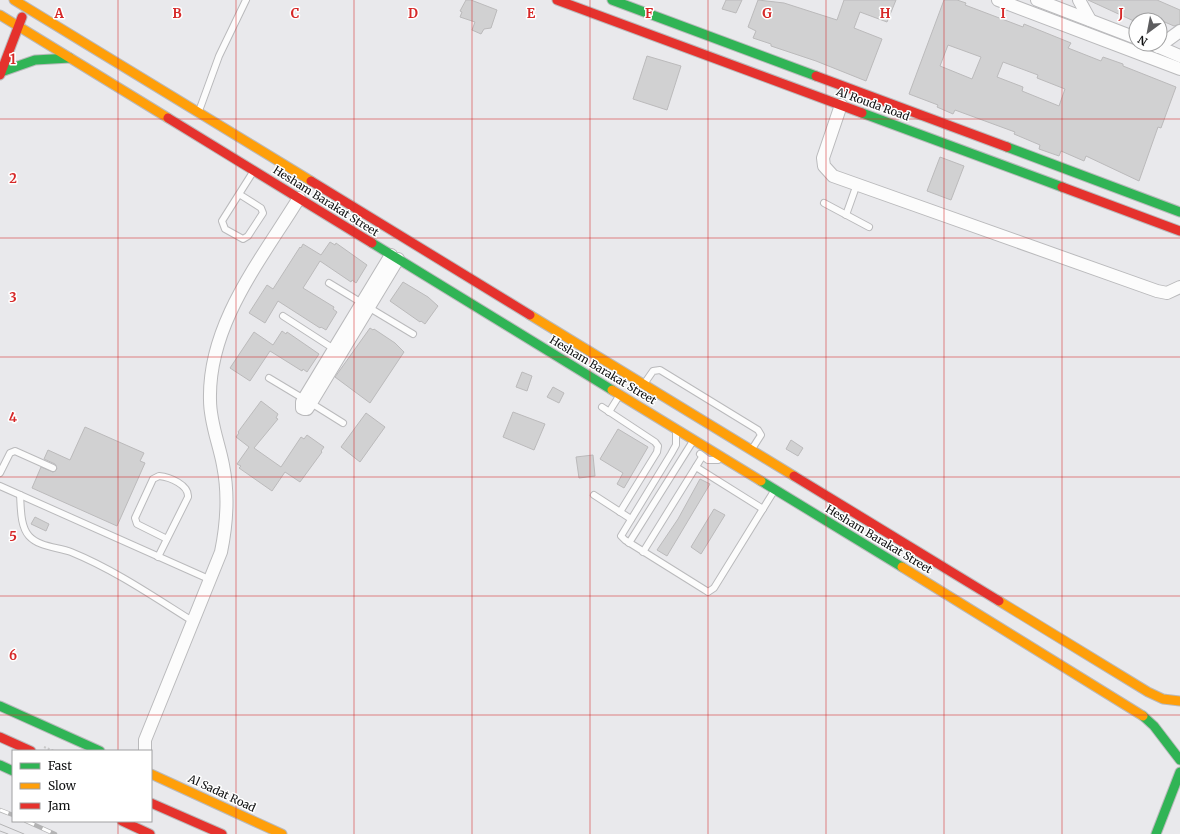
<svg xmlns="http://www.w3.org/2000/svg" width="1180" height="834" viewBox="0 0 1180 834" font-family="Merriweather,serif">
	<rect width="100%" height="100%" fill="#e9e9ec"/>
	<!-- building -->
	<g fill="#d1d1d2" stroke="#bbbabb" fill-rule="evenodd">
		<polygon points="466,0 471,0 497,10 491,28 484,29 481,34 472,30 475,22 460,17 462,12 460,11"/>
		<polygon points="726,0 742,0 736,13 722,9"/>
		<polygon points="758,0 784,3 837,20 844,0 896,0 887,22 860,12 854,28 882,39 866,81 816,61 771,46 771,44 753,38 756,31 748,27"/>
		<path d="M 944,0 L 957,0 L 966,3 L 965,5 L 1023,27 L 1024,24 L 1071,43 L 1068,48 L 1101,61 L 1103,57 L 1123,64 L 1123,66 L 1176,87 L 1161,128 L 1158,127 L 1139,181 L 1086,156 L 1084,161 L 1061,151 L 1059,156 L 1039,149 L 1040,145 L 1014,134 L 1015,132 L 955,110 L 953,114 L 937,107 L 938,105 L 909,94 ZM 948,45 L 981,57 L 972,79 L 940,66 ZM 1003,62 L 1038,75 L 1037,78 L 1065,89 L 1059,106 L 1022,91 L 1023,87 L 997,77 Z"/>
		<polygon points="1088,0 1157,0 1180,10 1180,24 1174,26 1160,20 1136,20 1136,22"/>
		<polygon points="647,56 681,66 667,110 633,99"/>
		<polygon points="940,157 964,166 951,200 927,191"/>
		<polygon points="330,242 335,245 336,243 367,265 356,283 352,280 351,282 320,261 310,277 303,288 334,307 333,309 337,312 326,330 321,327 320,328 278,301 265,323 249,313 267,285 273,289 300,247 301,248 303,244 321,255"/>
		<polygon points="403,282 428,297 438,306 425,324 421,321 420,322 390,301"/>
		<polygon points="370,328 373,330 374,329 395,343 404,352 370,403 335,377"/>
		<polygon points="282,331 286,334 287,332 319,354 307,372 303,369 302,371 270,351 250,381 230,368 254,332 273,345"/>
		<polygon points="522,372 532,376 527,391 516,387"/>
		<polygon points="553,387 564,393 559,403 547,397"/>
		<polygon points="261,401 278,414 276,418 278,419 254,448 281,467 301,437 304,439 307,435 324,447 321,451 322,452 300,482 285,472 272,491 239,468 241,466 237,464 249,447 236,437 239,433 238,432"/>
		<polygon points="513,412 545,424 534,450 503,437"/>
		<polygon points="366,413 385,427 360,462 341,447"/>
		<polygon points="85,427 144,453 140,461 145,463 117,526 32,488 41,467 53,472 57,469 55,464 44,459 48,450 70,460"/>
		<polygon points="618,429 648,447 624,488 617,484 623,473 600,459"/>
		<polygon points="791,440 803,448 798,456 786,449"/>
		<polygon points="593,455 595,476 579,478 576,457"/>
		<polygon points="700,479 710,484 667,556 657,550 678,519"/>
		<polygon points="714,509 725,515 701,554 691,547"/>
		<polygon points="35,517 49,524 46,531 31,524"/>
	</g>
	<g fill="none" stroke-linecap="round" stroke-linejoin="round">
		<!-- lane casing -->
		<g stroke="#bababc" stroke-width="8">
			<g id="lane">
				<polyline points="199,111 219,56 246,0"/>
				<polyline points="239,194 261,208 263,213 248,236 243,239 225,229 222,221 253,172"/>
				<polyline points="824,203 869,227"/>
				<polyline points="846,215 857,184"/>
				<polyline points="329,283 362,303"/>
				<polyline points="368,307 413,334"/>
				<polyline points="283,316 334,349"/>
				<polyline points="269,378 304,399"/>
				<polyline points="644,384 653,371 660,370 758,430 761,435 752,449"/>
				<polyline points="311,403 343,423"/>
				<polyline points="602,407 655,442 658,446 657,452 620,512"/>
				<polyline points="609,412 619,396"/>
				<polyline points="676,433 676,445 671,454 621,536 625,540 705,590 708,592 714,588 774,491"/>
				<polyline points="700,454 708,460 718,460"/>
				<polyline points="696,467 763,509"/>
				<polyline points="0,473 10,453 15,451 53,468"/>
				<polyline points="0,486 211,580"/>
				<path d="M 20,495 C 21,507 20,526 29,536 C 39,547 57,547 71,552 C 115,570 154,597 194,622"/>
				<polyline points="594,495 631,519"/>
				<polyline points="629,543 693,441"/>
				<polyline points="643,552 702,457"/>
				<path d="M 158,557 L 188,497 C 189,485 170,477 159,476 L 153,479 L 135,518 L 137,524 L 167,539"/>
			</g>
		</g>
		<!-- street casing -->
		<g stroke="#bababc" stroke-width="14">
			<g id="street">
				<polyline points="998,0 1180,69"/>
				<polyline points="1037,0 1136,38"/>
				<polyline points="1079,0 1090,20"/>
				<polyline points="1152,44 1180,56"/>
				<polyline points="1158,47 1180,31"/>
				<polyline points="841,105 823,158 824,166 833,176 1157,291 1167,293 1180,287"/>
				<polyline points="391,255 302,402 302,408 304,409 307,409 311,403 398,259"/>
				<path d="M 145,751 L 145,740 L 221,552 C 227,523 229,495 223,465 C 219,443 210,423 210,400 C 208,324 261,260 299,198"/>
			</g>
		</g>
		<!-- fast casing -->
		<g stroke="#bababc" stroke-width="11">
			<g id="fast">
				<polyline points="612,0 816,76"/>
				<polyline points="1,72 35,60 70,58"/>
				<polyline points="862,113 1062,187"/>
				<polyline points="1007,147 1180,212"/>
				<polyline points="372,243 612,390"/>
				<polyline points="761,481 902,567"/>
				<polyline points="0,706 100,751"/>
				<polyline points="1143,716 1154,726 1180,760"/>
				<polyline points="0,765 13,771"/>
				<polyline points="1156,834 1180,772"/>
			</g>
		</g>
		<!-- slow casing -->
		<g stroke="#bababc" stroke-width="11">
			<g id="slow">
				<polyline points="14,0 311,181"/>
				<polyline points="0,15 168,118"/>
				<polyline points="530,315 794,476"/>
				<polyline points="612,390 761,481"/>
				<polyline points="902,567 1143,716"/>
				<polyline points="999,601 1148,692 1163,699 1180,701"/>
				<polyline points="151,774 282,834"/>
			</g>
		</g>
		<!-- jam casing -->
		<g stroke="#bababc" stroke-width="11">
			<g id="jam">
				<polyline points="557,0 862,113"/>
				<polyline points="0,75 22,17"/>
				<polyline points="816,76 1007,147"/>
				<polyline points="168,118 372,243"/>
				<polyline points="311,181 530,315"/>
				<polyline points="1062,187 1180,231"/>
				<polyline points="794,476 999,601"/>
				<polyline points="0,737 31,751"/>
				<polyline points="151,803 222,834"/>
				<polyline points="122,821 150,834"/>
			</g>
		</g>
		<!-- path -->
		<polyline stroke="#c8c8c9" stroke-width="2" stroke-dasharray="2 2" stroke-linecap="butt" points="44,747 54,751"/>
		<!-- lane -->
		<use href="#lane" stroke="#fcfcfc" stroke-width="6"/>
		<!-- street -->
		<use href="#street" stroke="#fcfcfc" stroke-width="12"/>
		<!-- fast -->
		<use href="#fast" stroke="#30b455" stroke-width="9"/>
		<!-- slow -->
		<use href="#slow" stroke="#ff9f0a" stroke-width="9"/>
		<!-- jam -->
		<use href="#jam" stroke="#e5322d" stroke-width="9"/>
		<!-- tram -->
		<g stroke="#b3b3b4" stroke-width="1">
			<polyline points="0,824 24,834"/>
			<polyline points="0,831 8,834"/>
		</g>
		<!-- rail casing -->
		<g stroke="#b3b3b4" stroke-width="4.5">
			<g id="rail">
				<polyline points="0,810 13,815"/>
				<polyline points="26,821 55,834"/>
			</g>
		</g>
		<!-- rail -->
		<use href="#rail" stroke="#fff" stroke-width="3" stroke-dasharray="9" stroke-linecap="butt"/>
	</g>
	<!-- grid -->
	<path fill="none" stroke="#d62828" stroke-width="1" stroke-opacity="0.55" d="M 118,0 L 118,751M 236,0 L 236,834M 354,0 L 354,834M 472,0 L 472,834M 590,0 L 590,834M 708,0 L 708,834M 826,0 L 826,834M 944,0 L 944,834M 1062,0 L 1062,834M 0,119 L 1180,119M 0,238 L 1180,238M 0,357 L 1180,357M 0,477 L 1180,477M 0,596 L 1180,596M 0,715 L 1180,715M 118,821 L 118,834"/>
	<g text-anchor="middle" stroke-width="3" stroke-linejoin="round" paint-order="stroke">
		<!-- street labels -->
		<g font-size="11" fill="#111213" stroke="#fff">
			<text transform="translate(873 104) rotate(20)" y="4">Al Rouda Road</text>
			<text transform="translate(326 201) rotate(32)" y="4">Hesham Barakat Street</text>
			<text transform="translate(603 370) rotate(31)" y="4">Hesham Barakat Street</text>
			<text transform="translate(879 539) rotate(31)" y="4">Hesham Barakat Street</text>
			<text transform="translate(222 793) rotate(25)" y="4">Al Sadat Road</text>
		</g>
	</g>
	<g font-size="13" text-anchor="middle" font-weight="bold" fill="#d62828" stroke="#fff" stroke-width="3" stroke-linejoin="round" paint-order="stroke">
		<text x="59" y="18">A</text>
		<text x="177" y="18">B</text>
		<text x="295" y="18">C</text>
		<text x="413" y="18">D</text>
		<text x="531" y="18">E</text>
		<text x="649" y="18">F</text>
		<text x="767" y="18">G</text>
		<text x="885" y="18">H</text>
		<text x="1003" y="18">I</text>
		<text x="1121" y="18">J</text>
		<text x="13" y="64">1</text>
		<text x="13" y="183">2</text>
		<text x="13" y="302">3</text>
		<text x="13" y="422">4</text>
		<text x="13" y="541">5</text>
		<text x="13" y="660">6</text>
	</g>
	<!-- legend -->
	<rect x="12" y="750" width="140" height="72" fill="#ffffff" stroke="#a0a0a1"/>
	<rect x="20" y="763" width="20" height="6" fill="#30b455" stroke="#a0a0a1"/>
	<text x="48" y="770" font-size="12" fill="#111213">Fast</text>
	<rect x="20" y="783" width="20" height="6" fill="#ff9f0a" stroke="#a0a0a1"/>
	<text x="48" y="790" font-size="12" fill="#111213">Slow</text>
	<rect x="20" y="803" width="20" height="6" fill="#e5322d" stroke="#a0a0a1"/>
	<text x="48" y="810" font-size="12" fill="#111213">Jam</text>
	<!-- north arrow -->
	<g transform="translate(1148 32) rotate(212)"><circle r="19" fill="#ffffff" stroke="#a0a0a1"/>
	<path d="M0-3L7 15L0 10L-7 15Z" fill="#5d5d5f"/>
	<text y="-6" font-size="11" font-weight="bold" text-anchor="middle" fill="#111213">N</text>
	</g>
</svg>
